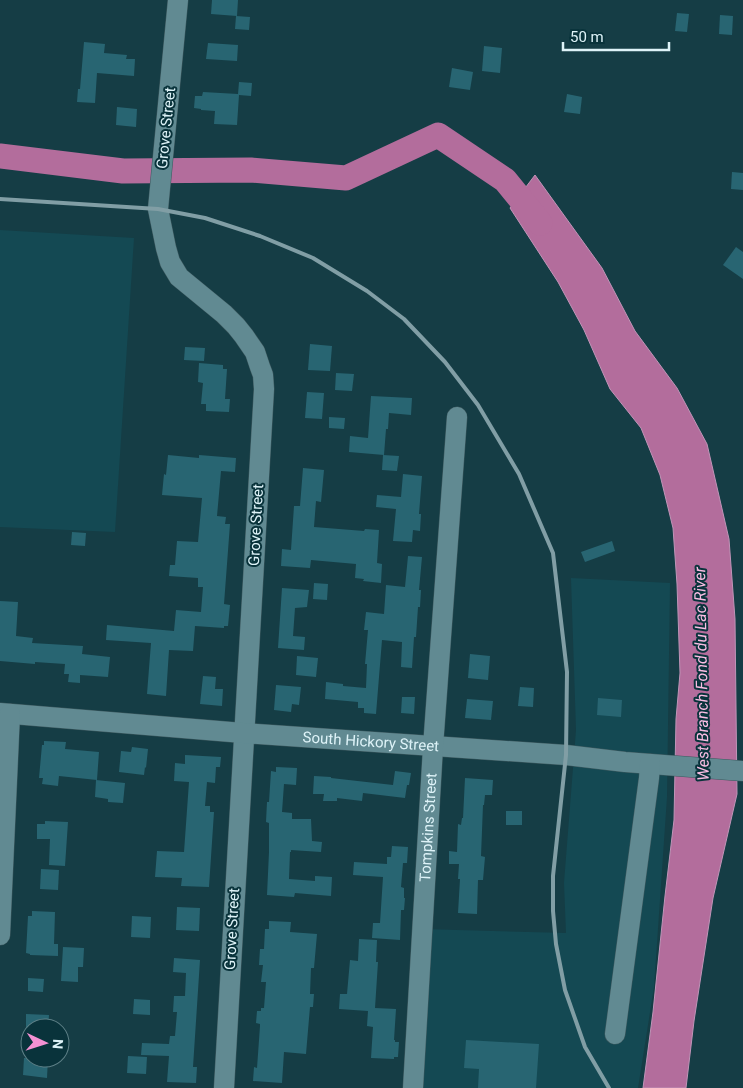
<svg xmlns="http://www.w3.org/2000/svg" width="743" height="1088" viewBox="0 0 743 1088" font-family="Roboto,sans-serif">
	<rect width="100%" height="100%" fill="#153d45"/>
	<!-- built -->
	<g fill="#144953">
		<polygon points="0,230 134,238 115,532 0,527"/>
		<polygon points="571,578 670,583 667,797 654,987 638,1088 413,1088 422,929 566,933 564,883 576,730"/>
	</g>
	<!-- water -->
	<polygon fill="#b36d9c" stroke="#c095b8" points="535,175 602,268 635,331 677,388 707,444 729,539 735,619 737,794 713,898 694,1021 686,1088 643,1088 653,1012 665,896 674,820 676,719 680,673 677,584 673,528 660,475 641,428 610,389 584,330 558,282 510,208"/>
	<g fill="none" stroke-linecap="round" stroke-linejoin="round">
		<!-- river -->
		<polyline stroke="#b36d9c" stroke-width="25" points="0,156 123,171 251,170 346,178 438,135 505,180 540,223"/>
	</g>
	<!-- building -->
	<g fill="#286572">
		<polygon points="212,0 238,0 237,16 211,14"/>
		<polygon points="677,13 689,14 687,32 675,31"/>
		<polygon points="720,15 733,16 732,35 719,34"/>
		<polygon points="236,16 250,17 249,30 235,29"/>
		<polygon points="84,42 105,44 104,53 127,55 126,59 135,59 134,76 97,73 95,103 77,102 78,89 80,89"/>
		<polygon points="208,43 238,45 237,61 206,59"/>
		<polygon points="484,46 502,48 500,73 482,71"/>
		<polygon points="452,68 473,72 470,90 449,87"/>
		<polygon points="239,82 252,83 251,96 239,95 237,125 214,124 215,111 201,110 201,109 194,108 195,96 202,96 203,92 238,94"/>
		<polygon points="567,94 582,97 580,114 564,112"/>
		<polygon points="117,107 137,109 136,127 116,125"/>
		<polygon points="732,172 743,173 743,190 731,189"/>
		<polygon points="736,247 743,252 743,279 723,265"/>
		<polygon points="310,344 332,346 330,371 308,370"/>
		<polygon points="185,347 205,348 204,361 184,360"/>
		<polygon points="199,363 223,365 223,369 227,369 225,399 230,399 229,412 206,411 206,404 201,404 203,383 198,382"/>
		<polygon points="336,373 354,374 352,391 335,390"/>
		<polygon points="307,392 324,393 322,419 305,418"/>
		<polygon points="371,396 412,398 411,415 389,413 388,429 386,429 384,455 349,452 350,436 368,438"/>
		<polygon points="329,417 345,418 344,429 329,428"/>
		<polygon points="168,455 199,458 199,455 236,458 235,472 221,471 217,516 226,517 225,524 230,524 224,604 230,605 228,626 224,626 224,628 195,626 193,651 169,650 166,696 147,694 151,643 106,640 107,625 174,631 176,610 201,612 203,587 198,587 198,578 169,576 170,565 175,565 177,541 198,542 202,498 162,495 164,474 166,475"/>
		<polygon points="383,455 399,456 397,471 382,470"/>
		<polygon points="303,468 324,470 321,502 316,501 314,527 364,531 365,529 379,530 377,563 382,564 381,583 363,581 364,579 355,578 356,564 311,560 310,568 281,566 282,549 291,550 294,506 300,506"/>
		<polygon points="403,474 422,476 419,514 421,514 420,531 413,530 412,542 393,541 396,509 376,507 377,495 401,497"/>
		<polygon points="72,532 86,533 85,546 71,545"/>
		<polygon points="612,541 615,551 585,562 581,552"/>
		<polygon points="408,556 422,557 419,590 421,590 420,607 418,607 416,637 414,637 412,668 401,667 402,642 382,640 376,714 364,713 364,708 358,708 358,702 325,699 326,682 343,684 343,686 366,688 367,664 365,664 368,630 364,630 366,612 384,614 386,585 405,587"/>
		<polygon points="314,583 328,584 327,600 313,599"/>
		<polygon points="282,588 309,590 307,607 295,608 293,636 305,637 304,650 278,648"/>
		<polygon points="0,601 18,602 16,636 33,638 32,643 83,646 82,654 110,657 108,677 80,675 80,683 68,682 69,674 64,674 65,664 35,662 35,664 0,661"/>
		<polygon points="470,654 490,656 488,680 468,678"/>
		<polygon points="297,656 318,658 316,677 296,675"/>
		<polygon points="203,676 216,677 215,689 223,689 222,706 200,704"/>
		<polygon points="276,685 301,687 299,705 292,704 291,712 274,710"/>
		<polygon points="520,687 534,688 533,707 518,706"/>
		<polygon points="402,697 415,697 414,714 401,713"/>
		<polygon points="598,698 622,700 621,717 597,715"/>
		<polygon points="467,699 493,701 491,720 465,718"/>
		<polygon points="44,741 66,742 65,749 99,752 97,780 59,776 58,786 42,784 43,778 39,778 42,745 44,745"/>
		<polygon points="132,747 148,749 146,768 145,767 144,775 119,772 121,751 131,752"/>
		<polygon points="185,755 221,757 220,767 216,767 215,783 207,782 205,806 210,806 210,812 214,812 209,887 181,886 182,878 155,877 157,851 184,852 189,782 174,781 175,763 185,764"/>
		<polygon points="276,767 297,768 296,785 284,784 282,812 292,813 292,819 311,819 312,841 322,842 321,852 291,850 291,852 290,852 289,879 315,881 315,876 332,877 331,896 295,893 294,897 267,895 269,852 269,823 266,822 267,802 269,802 271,771 276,772"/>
		<polygon points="395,771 411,773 409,785 407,785 405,798 363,793 362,801 337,798 337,801 323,801 324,794 313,794 314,776 331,777 331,778 393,785"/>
		<polygon points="465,778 493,780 492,795 485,795 484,805 483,805 481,856 485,857 483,880 478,880 477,914 458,913 460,879 458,879 459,864 449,864 449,851 457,852 458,824 461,825 462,818 463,818"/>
		<polygon points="96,780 125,783 123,803 108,802 108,799 95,797"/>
		<rect x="506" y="811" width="16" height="14"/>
		<polygon points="45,821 68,822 65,866 49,865 50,839 37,839 37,824 45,824"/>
		<polygon points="392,846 408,847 407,863 403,863 401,887 404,888 404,898 405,898 404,910 401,910 400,940 372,938 373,923 380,923 383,877 353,875 354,862 387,864 387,857 391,857"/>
		<polygon points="41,869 59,870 58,890 40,889"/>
		<polygon points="177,907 200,908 199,931 176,930"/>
		<polygon points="32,911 55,912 54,944 58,944 58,956 30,955 30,954 26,953 28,916 32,916"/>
		<polygon points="132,916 151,917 150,938 131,937"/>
		<polygon points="269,921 291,922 290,932 317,934 314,968 311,968 310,994 314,994 313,1007 310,1007 306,1054 284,1052 282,1083 253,1081 254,1067 257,1068 260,1026 260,1024 256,1023 257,1011 261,1011 261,1008 264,1008 266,982 261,982 263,965 259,965 260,949 264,949 265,929 269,929"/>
		<polygon points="359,939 377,940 376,962 378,962 375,1008 396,1009 394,1040 395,1040 395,1042 399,1042 398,1057 394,1057 394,1059 371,1058 373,1027 367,1026 368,1011 339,1009 340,994 347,994 350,960 358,961"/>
		<polygon points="63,947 84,948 83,967 78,967 78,982 61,981"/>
		<polygon points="174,958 200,960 193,1067 197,1067 196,1083 167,1082 169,1056 141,1055 142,1043 169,1044 170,1036 175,1036 177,1012 173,1012 174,996 185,996 186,973 173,972"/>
		<polygon points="28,978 44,979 43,992 28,991"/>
		<polygon points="134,999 150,1000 150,1015 133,1014"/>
		<polygon points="26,1014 49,1015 48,1028 26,1028"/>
		<polygon points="466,1040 539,1044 536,1088 478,1088 479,1069 464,1068"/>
		<polygon points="128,1056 147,1057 146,1074 127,1073"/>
		<polygon points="24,1058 48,1058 47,1078 23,1075"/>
	</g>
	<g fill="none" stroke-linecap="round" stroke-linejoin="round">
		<!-- minor casing -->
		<g stroke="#3d595f" stroke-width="21">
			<g id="minor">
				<polyline points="178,0 158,209 166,248 170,262 179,277 224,314 236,326 244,336 255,352 260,367 263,375 264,389 224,1088"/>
				<path id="s1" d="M 0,713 L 243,733 L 566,755 L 625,762 L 743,771"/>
				<polyline points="0,935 10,714"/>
				<polyline points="615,1034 649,778 650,764"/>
				<path id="s2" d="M 413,1088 L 433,747 L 457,417"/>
			</g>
		</g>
		<!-- minor -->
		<use href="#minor" stroke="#618a92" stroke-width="20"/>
		<!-- rail -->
		<polyline stroke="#819ea5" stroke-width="4" points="0,199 158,209 205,218 260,236 313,258 367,291 404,319 445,362 478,405 519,474 553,553 567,672 566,755 553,876 553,911 556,944 565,990 585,1047 609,1088"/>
	</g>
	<g text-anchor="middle" stroke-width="4" stroke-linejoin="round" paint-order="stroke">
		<!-- street labels -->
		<g font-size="15" fill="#def3f8" stroke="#09333b">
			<text transform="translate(166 128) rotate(-84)" y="5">Grove Street</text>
			<text transform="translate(256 525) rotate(-87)" y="5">Grove Street</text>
			<text dy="5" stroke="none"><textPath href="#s1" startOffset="372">South Hickory Street</textPath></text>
			<text dy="5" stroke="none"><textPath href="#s2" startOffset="261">Tompkins Street</textPath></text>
			<text transform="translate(232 929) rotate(-87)" y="5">Grove Street</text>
		</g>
		<!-- water labels -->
		<g font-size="16" font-style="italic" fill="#f9bde3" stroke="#09333b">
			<text transform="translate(701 674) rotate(-91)" y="6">West Branch Fond du Lac River</text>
		</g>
	</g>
	<!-- north arrow -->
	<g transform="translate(45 1043) rotate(94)"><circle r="24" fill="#09333b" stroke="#5e8087"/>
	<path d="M0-4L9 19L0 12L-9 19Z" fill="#f491d3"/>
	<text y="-8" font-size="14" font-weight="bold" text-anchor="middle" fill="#def3f8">N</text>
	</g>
	<!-- scale -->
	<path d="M563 42v8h106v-8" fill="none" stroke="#def3f8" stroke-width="2.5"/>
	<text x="570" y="42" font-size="15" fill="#def3f8" stroke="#09333b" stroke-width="4" paint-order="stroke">50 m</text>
</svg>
